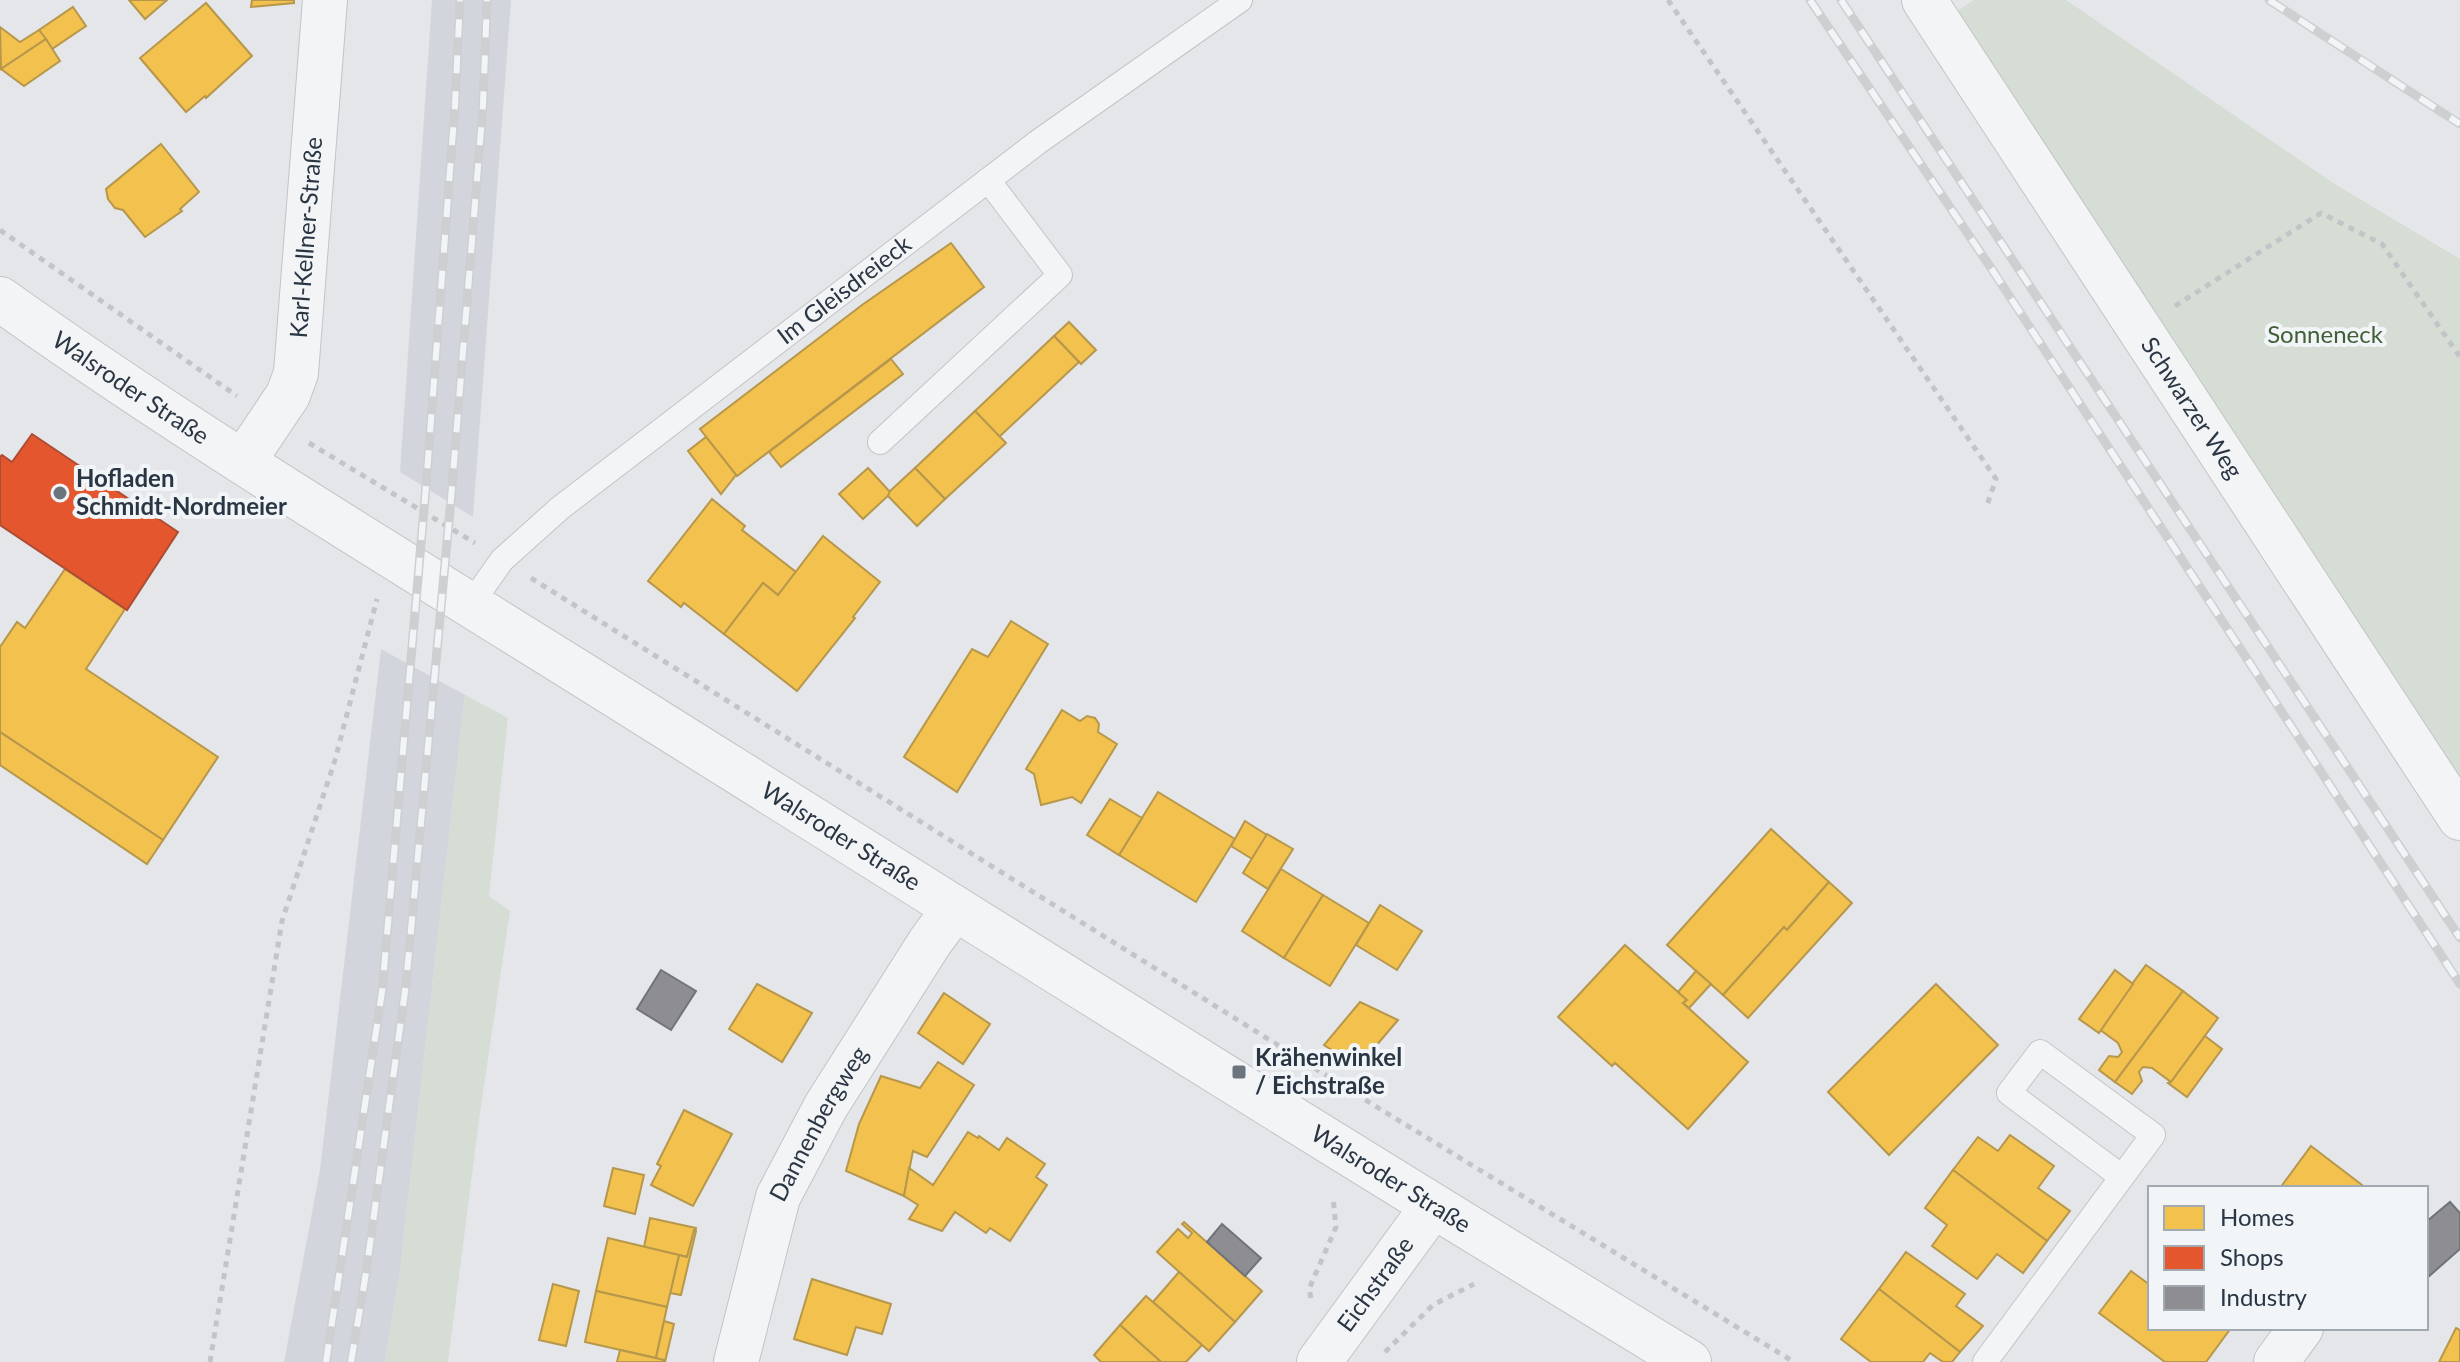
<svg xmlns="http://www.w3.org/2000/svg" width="2460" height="1362" viewBox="0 0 2460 1362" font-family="Lato,sans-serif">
	<rect width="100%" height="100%" fill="#e4e6e9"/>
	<!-- built -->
	<g fill="#d2d6dc">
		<polygon points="432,0 511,0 473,517 400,472"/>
		<polygon points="381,649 465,695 400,1271 385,1362 284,1362 320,1170"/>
	</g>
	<!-- green -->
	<g fill="#d5ddd4">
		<polygon points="1974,0 2066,0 2333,183 2460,259 2460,778 1949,16"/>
		<polygon points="465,695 508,718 489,896 510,911 480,1112 448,1362 385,1362 400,1271"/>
	</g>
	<!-- homes -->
	<g fill="#f2c14e" stroke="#b6974b" stroke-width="2">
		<polygon points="129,0 167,0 145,19"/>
		<polygon points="252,0 294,0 294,3 251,7"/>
		<polygon points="206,3 252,56 206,98 205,96 186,112 140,58"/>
		<polygon points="73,7 86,26 52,49 39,30"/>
		<polygon points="0,27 20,42 39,30 46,39 1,69"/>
		<polygon points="46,39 60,61 24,86 1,69"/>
		<polygon points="161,144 199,192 180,209 182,211 145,237 123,210 115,208 108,199 106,189"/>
		<polygon points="951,243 984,287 737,476 700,429 862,305"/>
		<polygon points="1069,322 1096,350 1081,364 1054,336"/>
		<polygon points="1054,336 1079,362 999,437 975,411"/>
		<polygon points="891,359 903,374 781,467 769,452"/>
		<polygon points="975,411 1006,443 945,499 915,468"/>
		<polygon points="706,437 736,475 721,494 688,451"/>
		<polygon points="868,468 891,493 863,519 839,494"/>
		<polygon points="915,468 945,499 917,526 888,496 890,491"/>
		<polygon points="712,499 745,526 742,530 796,572 778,595 763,583 724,634 684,603 681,607 648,581"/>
		<polygon points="823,536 880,582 853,617 855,618 797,691 724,634 763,583 778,595"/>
		<polygon points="65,569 125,609 86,669 218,757 163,840 0,732 0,647 17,622 25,628"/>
		<polygon points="1011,621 1048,644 957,792 904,757 972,649 988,657"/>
		<polygon points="1062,710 1080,721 1087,716 1095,718 1099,724 1098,732 1117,744 1081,803 1072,797 1041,805 1034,774 1026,769"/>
		<polygon points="0,732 163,840 147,864 0,765"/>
		<polygon points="1158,792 1235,839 1196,902 1119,855"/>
		<polygon points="1110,799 1142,818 1119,855 1087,835"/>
		<polygon points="1245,821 1267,835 1252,859 1231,846"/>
		<polygon points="1771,829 1829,882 1787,930 1784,927 1723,995 1667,945"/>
		<polygon points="1267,834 1293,849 1268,889 1243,873"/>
		<polygon points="1281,869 1323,895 1284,958 1242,931"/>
		<polygon points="1829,882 1852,903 1748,1018 1723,995 1784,927 1787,930"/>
		<polygon points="1323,895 1369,923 1330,986 1284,958"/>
		<polygon points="1380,905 1422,931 1397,970 1356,945"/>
		<polygon points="1625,945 1687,1000 1683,1003 1748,1062 1688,1129 1615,1063 1612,1066 1558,1017"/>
		<polygon points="2146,965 2183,991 2115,1082 2099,1070 2109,1056 2118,1057 2122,1052 2118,1043 2099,1029"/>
		<polygon points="2115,970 2133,984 2099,1033 2079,1019"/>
		<polygon points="1696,971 1711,984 1689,1008 1683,1003 1687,1000 1678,992"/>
		<polygon points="757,984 812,1013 782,1062 729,1029"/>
		<polygon points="1936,984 1998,1045 1889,1155 1828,1092"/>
		<polygon points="2183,991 2218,1018 2171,1082 2152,1068 2143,1067 2139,1072 2142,1081 2132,1094 2115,1082"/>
		<polygon points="944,993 990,1024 963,1064 918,1033"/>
		<polygon points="1360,1002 1398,1020 1358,1067 1324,1045"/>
		<polygon points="2205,1036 2222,1049 2187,1097 2168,1083 2171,1082"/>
		<polygon points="938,1062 974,1085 927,1157 913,1151 904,1196 846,1171 859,1124 881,1076 920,1088"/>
		<polygon points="684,1110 732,1134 693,1206 651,1185 661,1166 657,1164"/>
		<polygon points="968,1132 978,1138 979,1136 999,1150 1007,1138 1045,1164 1036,1177 1047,1185 1010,1241 990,1228 986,1233 955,1212 942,1231 909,1219 918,1205 904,1196 909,1168 933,1185"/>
		<polygon points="2010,1135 2054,1166 2038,1188 2070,1211 2047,1241 1953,1170 1978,1137 1998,1151"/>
		<polygon points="2311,1146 2362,1185 2360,1188 2280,1188"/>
		<polygon points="613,1168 644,1175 635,1214 604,1206"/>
		<polygon points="1953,1170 2047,1241 2023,1273 1997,1254 1977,1279 1932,1246 1947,1225 1925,1208"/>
		<polygon points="650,1218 696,1228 687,1257 644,1247"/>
		<polygon points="1184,1222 1262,1291 1235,1322 1157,1252 1178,1229 1188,1238 1192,1233 1182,1224"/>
		<polygon points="694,1230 696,1231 681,1295 670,1293 679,1255 687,1257"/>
		<polygon points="608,1238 679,1255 667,1307 596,1291"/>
		<polygon points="1906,1252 1965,1294 1956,1306 1983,1326 1960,1352 1879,1289"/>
		<polygon points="2131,1271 2150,1285 2150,1328 2231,1328 2206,1362 2165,1362 2099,1313"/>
		<polygon points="1179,1272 1235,1322 1209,1351 1153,1302"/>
		<polygon points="812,1279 891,1304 882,1334 856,1327 847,1355 794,1339"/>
		<polygon points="553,1284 579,1291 566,1346 539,1340"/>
		<polygon points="1879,1289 1960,1352 1952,1362 1943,1362 1930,1353 1923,1362 1871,1362 1841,1339"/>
		<polygon points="596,1291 667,1307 656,1358 585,1342"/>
		<polygon points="1146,1296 1202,1345 1186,1362 1161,1362 1120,1325"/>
		<polygon points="664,1321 674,1324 665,1362 656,1358"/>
		<polygon points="1120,1325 1161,1362 1101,1362 1094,1355"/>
		<polygon points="2456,1328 2460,1330 2460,1362 2439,1362"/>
		<polygon points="620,1350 664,1360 663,1362 617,1362"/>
	</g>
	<!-- shops -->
	<polygon fill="#e4572e" stroke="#ac4d34" stroke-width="2" points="32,434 178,532 127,610 0,525 0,457 2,455 12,462"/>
	<!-- industry -->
	<g fill="#8d8d92" stroke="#6f737a" stroke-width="2">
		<polygon points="661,970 696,991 671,1030 637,1009"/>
		<polygon points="2450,1202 2460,1213 2460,1249 2427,1278 2426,1222"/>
		<polygon points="1222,1224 1261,1258 1245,1276 1207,1242"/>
	</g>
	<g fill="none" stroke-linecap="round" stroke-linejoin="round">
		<!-- service casing -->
		<g stroke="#c2c4c7" stroke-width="26">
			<g id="service">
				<polyline points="880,442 1060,275 988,180"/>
				<path id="s1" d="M 471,604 L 502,560 L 560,508 L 1038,142 L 1240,0"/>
				<polyline points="1985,1362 2153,1135 2040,1052 2009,1093 2122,1177"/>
			</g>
		</g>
		<!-- minor casing -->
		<g stroke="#c2c4c7" stroke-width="46">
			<g id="minor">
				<path id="s2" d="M 1924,0 L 2460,818"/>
				<path id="s3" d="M 243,462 L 288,395 L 296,373 L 325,0"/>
				<path id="s4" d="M 736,1362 L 778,1197 L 826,1106 L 930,942 L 955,908"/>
				<path id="s5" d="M 1319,1362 L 1433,1206"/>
				<polyline points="2276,1362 2301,1328"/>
			</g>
		</g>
		<!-- tertiary casing -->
		<g stroke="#c2c4c7" stroke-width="46">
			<g id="tertiary">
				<path id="s6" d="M 0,299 C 212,450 438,583 658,722 C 1001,937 1343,1152 1689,1362"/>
			</g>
		</g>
		<!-- path -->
		<g stroke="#c2c5c8" stroke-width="5" stroke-dasharray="6 6" stroke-linecap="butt">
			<polyline points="1668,0 1996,479 1986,508"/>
			<polyline points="0,230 237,396"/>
			<polyline points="2175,306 2321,213 2382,244 2460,357"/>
			<polyline points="309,443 475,543"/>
			<polyline points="531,578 1380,1109 1794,1362"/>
			<polyline points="1311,1298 1309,1289 1336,1227 1333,1197"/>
			<polyline points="1385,1352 1433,1305 1474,1284"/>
			<polyline points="210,1362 282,921 335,760 377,599"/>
		</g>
		<!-- service -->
		<use href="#service" stroke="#f3f4f6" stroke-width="24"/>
		<!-- minor -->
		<use href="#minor" stroke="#f3f4f6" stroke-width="44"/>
		<!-- tertiary -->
		<use href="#tertiary" stroke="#f3f4f6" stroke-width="44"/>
		<!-- rail casing -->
		<g stroke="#cdcfd1" stroke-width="9">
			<g id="rail">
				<polyline points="1810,0 1991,268 2460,984"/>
				<polyline points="1841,0 2460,938"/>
				<polyline points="2269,0 2460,124"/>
				<polyline points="326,1362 382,992 426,486 455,105 460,0"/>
				<polyline points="351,1362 366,1273 406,984 451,499 483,105 487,0"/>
			</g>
		</g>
		<!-- rail -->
		<use href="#rail" stroke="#f2f5f8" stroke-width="6" stroke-dasharray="18" stroke-linecap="butt"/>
	</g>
	<!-- markers -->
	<g fill="#6b747d" stroke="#f2f5f8" stroke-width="3">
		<circle cx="60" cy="493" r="8"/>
		<rect x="1231" y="1064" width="16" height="16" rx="4"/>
	</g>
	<g text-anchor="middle" stroke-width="8" stroke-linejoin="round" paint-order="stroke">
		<!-- street labels -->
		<g font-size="24" fill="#2a3643" stroke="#f2f5f8">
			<text dy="8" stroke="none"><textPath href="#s3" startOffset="240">Karl-Kellner-Straße</textPath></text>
			<text dy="8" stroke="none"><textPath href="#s1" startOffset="490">Im Gleisdreieck</textPath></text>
			<text dy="8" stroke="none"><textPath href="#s6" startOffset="158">Walsroder Straße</textPath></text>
			<text dy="8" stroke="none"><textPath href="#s2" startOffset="488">Schwarzer Weg</textPath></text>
			<text dy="8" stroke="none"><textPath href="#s6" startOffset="998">Walsroder Straße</textPath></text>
			<text dy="8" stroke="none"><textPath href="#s4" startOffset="254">Dannenbergweg</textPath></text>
			<text dy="8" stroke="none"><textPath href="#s6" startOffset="1646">Walsroder Straße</textPath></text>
			<text dy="8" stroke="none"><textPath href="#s5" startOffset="96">Eichstraße</textPath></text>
		</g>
		<!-- park labels -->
		<g font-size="24" fill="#425f37" stroke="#f2f5f8">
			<text x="2325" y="343">Sonneneck</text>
		</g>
		<!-- poi labels -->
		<g font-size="24" font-weight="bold" fill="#2a3643" stroke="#f2f5f8" text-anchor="start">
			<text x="76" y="487">Hofladen<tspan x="76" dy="28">Schmidt-Nordmeier</tspan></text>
			<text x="1255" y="1066">Krähenwinkel<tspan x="1255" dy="28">/ Eichstraße</tspan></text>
		</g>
	</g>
	<!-- legend -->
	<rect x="2148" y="1186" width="280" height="144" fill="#f2f5f8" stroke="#a2a9b0" stroke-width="2"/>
	<rect x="2164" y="1206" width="40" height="24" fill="#f2c14e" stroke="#a2a9b0" stroke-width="2"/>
	<text x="2220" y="1226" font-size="24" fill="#2a3643">Homes</text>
	<rect x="2164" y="1246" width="40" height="24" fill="#e4572e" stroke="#a2a9b0" stroke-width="2"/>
	<text x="2220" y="1266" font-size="24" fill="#2a3643">Shops</text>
	<rect x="2164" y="1286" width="40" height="24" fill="#8d8d92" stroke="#a2a9b0" stroke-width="2"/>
	<text x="2220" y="1306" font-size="24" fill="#2a3643">Industry</text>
</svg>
